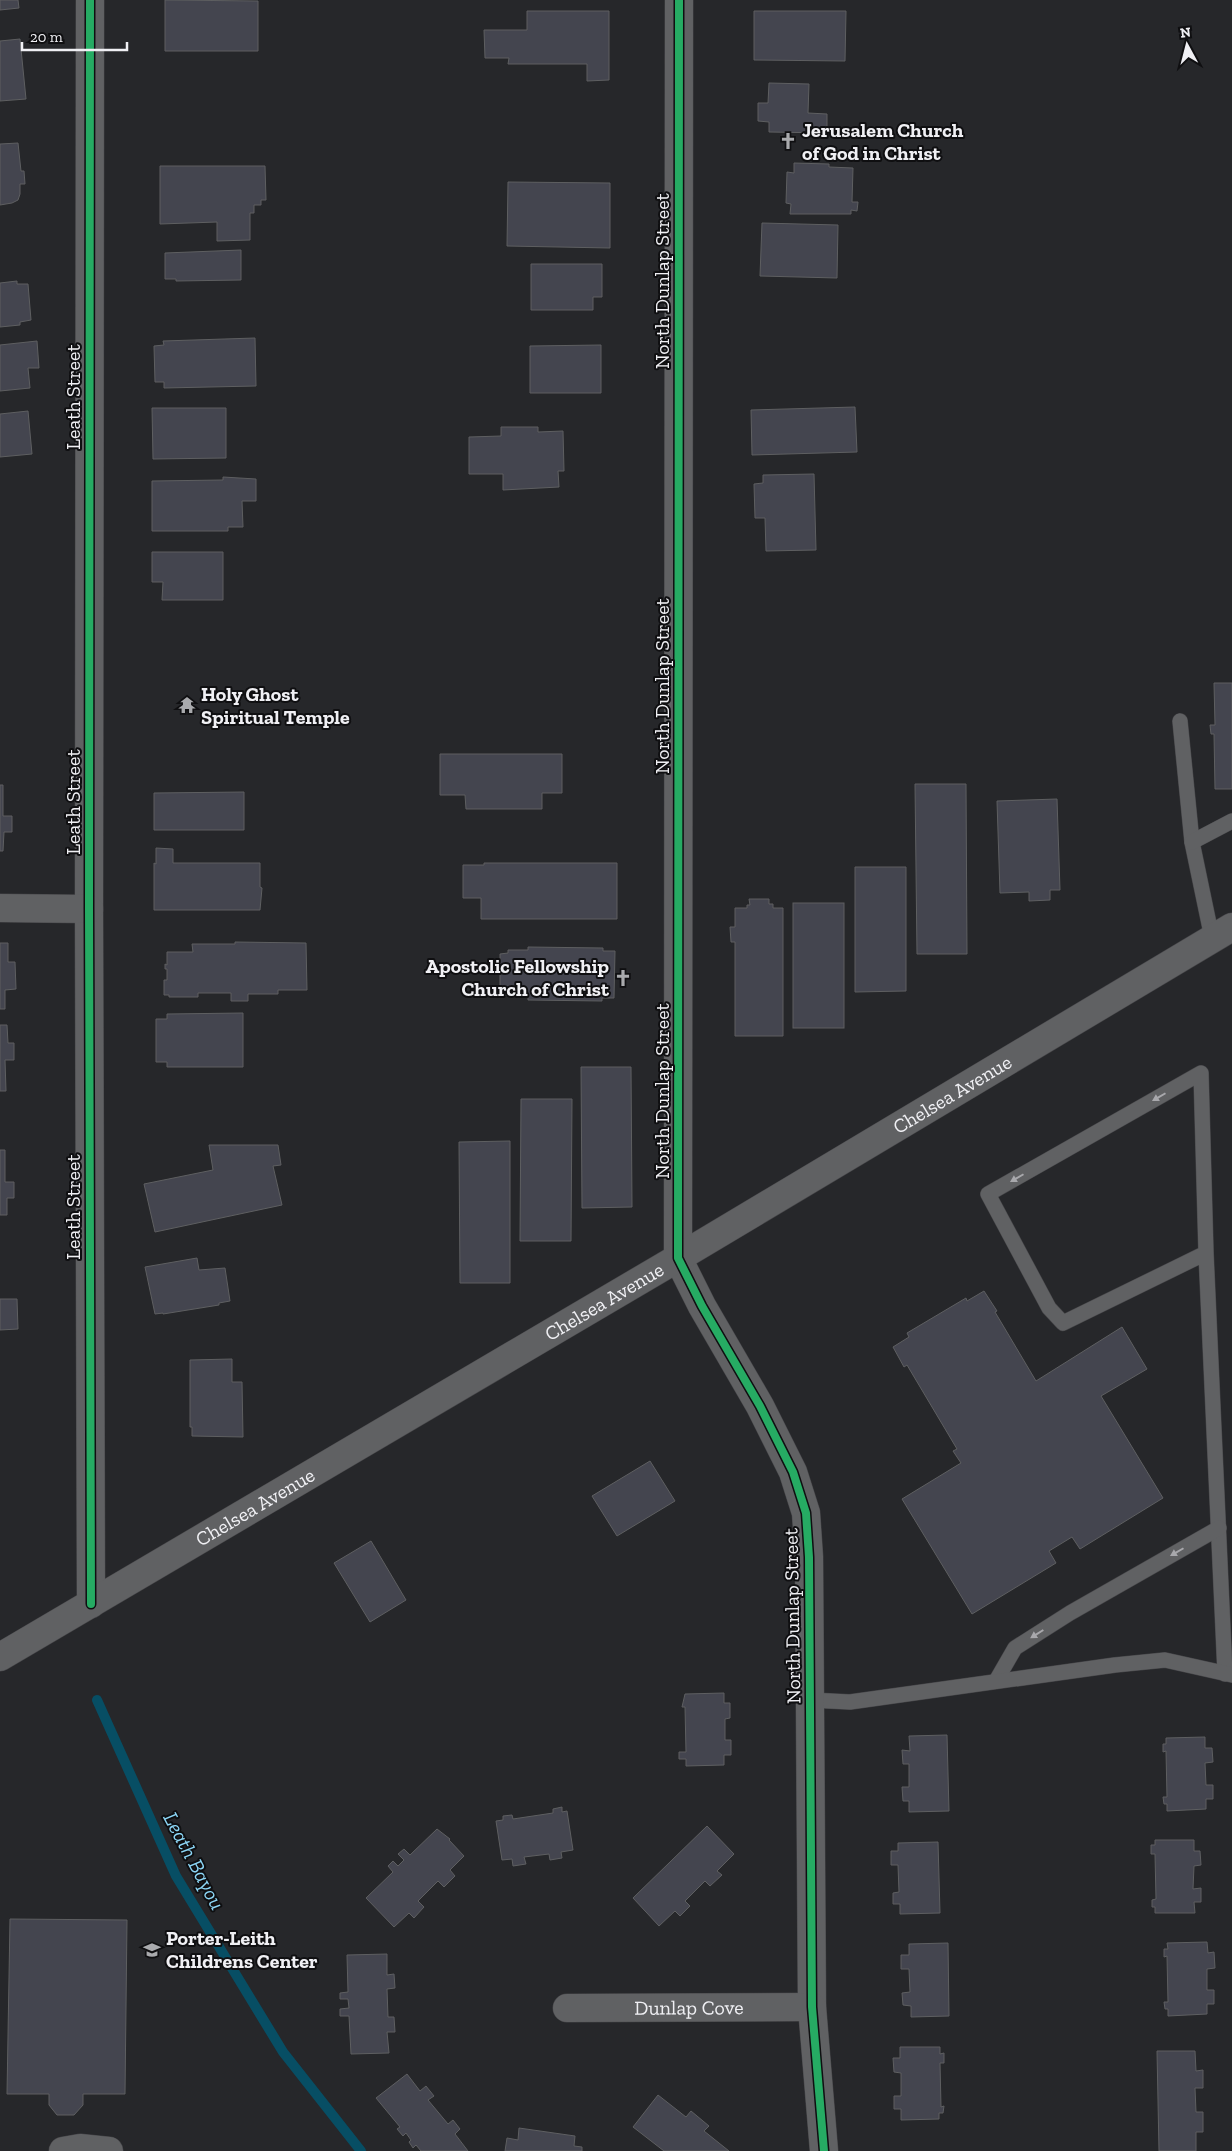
<svg xmlns="http://www.w3.org/2000/svg" width="1232" height="2151" viewBox="0 0 1232 2151" font-family="'Zilla Slab',serif">
	<rect width="100%" height="100%" fill="#26272a"/>
	<g fill="none" stroke-linecap="round" stroke-linejoin="round">
		<!-- stream -->
		<polyline stroke="#074e64" stroke-width="10" points="97,1700 176,1876 283,2052 361,2151"/>
	</g>
	<!-- building -->
	<g fill="#44454f" stroke="#5e5f61">
		<polygon points="0,0 18,0 19,8 0,10"/>
		<polygon points="165,0 258,1 258,51 165,51"/>
		<polygon points="527,11 609,11 609,80 587,81 587,64 508,64 509,58 485,58 484,30 527,30"/>
		<polygon points="754,11 846,11 845,61 754,60"/>
		<polygon points="20,39 26,99 0,101 0,41"/>
		<polygon points="769,83 809,84 808,113 827,114 827,133 769,132 769,122 758,121 758,103 768,103"/>
		<polygon points="18,143 21,171 24,171 25,184 20,184 20,194 18,200 12,203 0,205 0,144"/>
		<polygon points="794,163 829,164 829,167 853,168 852,202 858,202 857,211 851,210 851,214 790,214 791,204 786,203 787,172 794,173"/>
		<polygon points="160,166 265,166 266,200 261,200 261,205 254,205 254,213 250,213 250,240 217,241 217,222 160,224"/>
		<polygon points="508,182 610,183 610,248 507,246"/>
		<polygon points="762,223 838,225 837,278 760,276"/>
		<polygon points="241,250 241,280 176,281 176,279 165,279 165,253"/>
		<polygon points="531,264 602,264 602,297 593,297 593,310 531,310"/>
		<polygon points="17,281 17,284 28,284 31,320 20,322 20,325 0,327 0,283"/>
		<polygon points="255,338 256,386 164,388 164,382 155,382 154,346 164,345 163,341"/>
		<polygon points="37,341 39,368 28,368 30,388 0,391 0,345"/>
		<polygon points="601,345 601,393 530,393 530,346"/>
		<polygon points="855,407 857,452 752,455 751,410"/>
		<polygon points="152,408 226,408 226,458 153,459"/>
		<polygon points="28,411 32,454 0,457 0,414"/>
		<polygon points="501,427 538,427 538,432 563,431 564,471 558,471 559,487 503,490 503,474 469,474 469,437 501,436"/>
		<polygon points="814,474 816,550 766,551 765,518 755,518 754,484 763,483 763,475"/>
		<polygon points="223,477 256,479 256,501 242,501 243,527 228,527 228,531 152,531 152,481 223,480"/>
		<polygon points="152,552 223,552 223,600 162,600 163,582 152,582"/>
		<polygon points="1214,683 1232,683 1232,789 1215,789 1214,734 1211,734 1210,725 1215,725"/>
		<polygon points="440,754 562,754 562,793 542,793 542,809 466,809 465,795 440,795"/>
		<polygon points="915,784 966,784 967,954 917,954"/>
		<polygon points="0,785 3,785 3,816 12,816 12,832 4,832 3,851 0,851"/>
		<polygon points="244,792 244,830 154,830 154,793"/>
		<polygon points="1057,799 1060,890 1050,890 1050,900 1029,901 1029,892 1000,893 997,801"/>
		<polygon points="156,848 173,849 173,863 260,863 260,887 262,888 260,910 154,910 154,863 156,864"/>
		<polygon points="484,863 617,863 617,919 481,919 481,898 463,898 463,865 484,865"/>
		<polygon points="855,867 906,867 906,991 855,992"/>
		<polygon points="749,899 769,899 769,904 773,904 773,908 783,908 783,1036 735,1036 735,942 731,942 730,927 735,927 735,908 747,908 747,905 750,905"/>
		<rect x="793" y="903" width="51" height="125"/>
		<polygon points="235,942 306,943 307,990 278,990 278,994 248,994 248,1001 231,1001 231,993 198,993 198,997 169,997 169,995 164,995 164,980 167,980 167,969 165,969 165,964 167,965 167,952 193,952 192,944 235,944"/>
		<polygon points="0,943 8,943 8,962 15,962 16,989 5,990 5,1009 0,1009"/>
		<polygon points="528,947 603,948 603,951 615,951 614,998 602,998 602,1001 528,1000 528,997 500,995 500,954 508,953 508,950 528,950"/>
		<polygon points="243,1013 243,1067 167,1067 167,1062 156,1062 156,1019 167,1019 167,1014"/>
		<polygon points="0,1025 7,1025 8,1043 14,1043 14,1060 5,1060 6,1091 0,1091"/>
		<polygon points="581,1067 631,1067 632,1207 582,1208"/>
		<polygon points="521,1099 572,1099 571,1241 520,1241"/>
		<polygon points="510,1141 510,1283 460,1283 459,1142"/>
		<polygon points="209,1145 278,1145 281,1165 273,1166 282,1205 155,1232 144,1184 213,1170"/>
		<polygon points="0,1150 5,1150 5,1182 14,1182 14,1198 7,1198 7,1215 0,1215"/>
		<polygon points="197,1258 199,1270 225,1268 230,1301 219,1303 219,1305 163,1314 163,1313 155,1314 145,1267"/>
		<polygon points="984,1291 997,1311 995,1312 1036,1381 1122,1327 1147,1369 1101,1396 1163,1498 1080,1549 1072,1537 1049,1551 1056,1563 972,1614 902,1499 961,1463 953,1451 957,1449 907,1365 904,1367 893,1347 909,1337 907,1333 966,1298 967,1301"/>
		<polygon points="0,1299 17,1299 18,1329 0,1330"/>
		<polygon points="232,1359 232,1382 242,1382 243,1437 192,1436 192,1427 190,1427 190,1360"/>
		<polygon points="650,1461 675,1501 617,1536 592,1496"/>
		<polygon points="371,1541 406,1600 370,1622 334,1563"/>
		<polygon points="724,1693 724,1703 730,1703 730,1718 725,1719 725,1740 731,1740 731,1755 724,1755 724,1765 686,1766 686,1759 679,1759 679,1752 686,1752 685,1707 682,1707 685,1694"/>
		<polygon points="947,1735 949,1811 909,1812 909,1801 903,1801 902,1787 909,1787 909,1764 903,1764 902,1750 910,1751 909,1736"/>
		<polygon points="1205,1737 1205,1748 1212,1748 1213,1762 1205,1763 1206,1785 1213,1785 1213,1799 1206,1799 1206,1809 1167,1811 1167,1804 1164,1804 1163,1797 1167,1797 1166,1751 1163,1752 1163,1744 1166,1744 1166,1738"/>
		<polygon points="562,1807 562,1812 567,1811 573,1850 561,1852 562,1858 550,1860 549,1854 524,1857 526,1864 513,1866 512,1859 502,1860 496,1821 503,1820 503,1816 512,1815 513,1819 553,1813 553,1809"/>
		<polygon points="707,1826 734,1854 717,1871 722,1875 710,1886 705,1881 685,1901 690,1906 680,1916 675,1911 659,1926 633,1898"/>
		<polygon points="437,1829 450,1839 449,1840 464,1856 450,1870 455,1876 444,1887 438,1881 418,1901 424,1907 414,1918 409,1913 394,1927 366,1898 393,1872 388,1866 393,1861 398,1866 404,1860 398,1854 404,1849 410,1855"/>
		<polygon points="1155,1840 1194,1840 1194,1851 1200,1851 1201,1865 1194,1866 1193,1889 1201,1888 1201,1902 1194,1902 1195,1913 1155,1913 1155,1907 1152,1907 1152,1900 1156,1899 1155,1854 1151,1854 1151,1845 1155,1845"/>
		<polygon points="938,1842 940,1913 900,1914 900,1904 893,1904 893,1893 899,1892 898,1865 891,1865 891,1851 898,1851 898,1843"/>
		<polygon points="10,1919 127,1920 125,2094 83,2094 83,2105 74,2115 57,2115 49,2105 49,2094 7,2094"/>
		<polygon points="1207,1942 1208,1953 1214,1952 1215,1968 1207,1969 1207,1990 1214,1990 1214,2004 1207,2004 1207,2014 1168,2016 1168,2009 1165,2009 1164,2002 1168,2002 1167,1956 1164,1957 1164,1949 1168,1949 1167,1943"/>
		<polygon points="948,1943 949,2016 911,2017 911,2006 903,2005 902,1993 910,1992 909,1969 901,1969 901,1955 909,1955 909,1944"/>
		<polygon points="387,1954 387,1975 394,1974 395,1988 387,1989 388,2017 394,2017 395,2032 387,2032 389,2053 351,2054 349,2016 340,2016 340,2009 349,2008 348,1999 340,1999 340,1993 348,1992 347,1955"/>
		<polygon points="900,2047 940,2047 940,2054 944,2053 944,2063 940,2063 941,2107 944,2106 943,2113 939,2113 939,2119 901,2120 901,2109 894,2109 894,2096 901,2096 901,2073 894,2072 893,2058 900,2058"/>
		<polygon points="1157,2051 1195,2051 1196,2071 1203,2070 1203,2088 1195,2088 1196,2112 1203,2112 1203,2132 1196,2132 1196,2151 1159,2151"/>
		<polygon points="407,2074 420,2091 426,2086 434,2096 428,2100 448,2124 453,2120 460,2129 455,2134 468,2151 421,2151 416,2145 413,2148 409,2142 411,2140 406,2133 403,2136 397,2129 400,2127 376,2098"/>
		<polygon points="658,2095 686,2117 691,2111 709,2126 704,2131 729,2151 664,2151 633,2127"/>
		<polygon points="519,2128 575,2136 574,2146 582,2147 582,2151 505,2151 507,2138 518,2140"/>
	</g>
	<g fill="none" stroke-linecap="round" stroke-linejoin="round">
		<!-- lane casing -->
		<g stroke="#454548" stroke-width="16">
			<g id="lane">
				<polyline points="1180,721 1192,842 1212,938"/>
				<polyline points="1192,842 1232,821"/>
				<polyline points="1206,1253 1063,1323 1049,1308 988,1194 1201,1073 1206,1253 1225,1674"/>
				<polyline points="996,1681 1015,1648 1070,1613 1219,1528"/>
				<polyline points="810,1700 850,1702 1115,1665 1165,1660 1232,1675"/>
			</g>
		</g>
		<!-- street casing -->
		<g stroke="#454548" stroke-width="29">
			<g id="street">
				<polyline points="90,0 89,909 91,1604"/>
				<polyline points="679,0 678,1258 702,1306 760,1406 793,1472 806,1513 809,1557 812,2007 824,2151"/>
				<polyline points="0,908 89,909"/>
				<path id="s1" d="M 567,2008 L 812,2007"/>
				<polyline points="63,2151 80,2148 109,2151"/>
			</g>
		</g>
		<!-- secondary casing -->
		<g stroke="#454548" stroke-width="29">
			<g id="secondary">
				<path id="s2" d="M 0,1657 L 678,1258 L 1232,927"/>
			</g>
		</g>
		<!-- lane -->
		<use href="#lane" stroke="#606163" stroke-width="15"/>
		<!-- street -->
		<use href="#street" stroke="#606163" stroke-width="28"/>
		<!-- secondary -->
		<use href="#secondary" stroke="#606163" stroke-width="28"/>
		<!-- cycleway casing -->
		<g stroke="#0f0f11" stroke-width="11">
			<g id="cycleway">
				<polyline points="90,0 89,909 91,1604"/>
				<polyline points="679,0 678,1258 702,1306 760,1406 793,1472 806,1513 809,1557 812,2007 824,2151"/>
			</g>
		</g>
		<!-- cycleway -->
		<use href="#cycleway" stroke="#26ab63" stroke-width="8"/>
	</g>
	<!-- one-way arrows -->
	<defs><path id="oneway-solid" d="M-6-.8H1V-3.2L6.5 0L1 3.2V.8H-6Z" transform="scale(1.25)"/></defs>
	<g fill="#a8a8ac">
		<use href="#oneway-solid" transform="translate(1159 1097) rotate(150)"/>
		<use href="#oneway-solid" transform="translate(1017 1178) rotate(150)"/>
		<use href="#oneway-solid" transform="translate(1177 1552) rotate(150)"/>
		<use href="#oneway-solid" transform="translate(1037 1634) rotate(148)"/>
	</g>
	<!-- icons -->
	<defs>
		<g id="church-bare" transform="scale(1.35)"><path d="M-1.2-6h2.4v3.5h3.3v2.4h-3.3V6h-2.4V-.1h-3.3v-2.4h3.3Z" fill="#a9aaad" stroke="#0f0f11" stroke-width="2.5" paint-order="stroke"/></g>
		<g id="temple-bare" transform="scale(1.35)"><path d="M0-6L5-2H3V0L6.5 2.5H4V6H1.5V3h-3V6H-4V2.5H-6.5L-3 0V-2H-5Z" fill="#a9aaad" stroke="#0f0f11" stroke-width="2.5" paint-order="stroke"/></g>
		<g id="school-bare" transform="scale(1.35)"><path d="M0-5L7-2L0 1L-7-2ZM-4 1L0 2.5L4 1V4Q0 6-4 4Z" fill="#a9aaad" stroke="#0f0f11" stroke-width="2.5" paint-order="stroke"/></g>
	</defs>
	<g fill-rule="evenodd">
		<use href="#church-bare" x="788" y="141"/>
		<use href="#temple-bare" x="187" y="705"/>
		<use href="#church-bare" x="623" y="978"/>
		<use href="#school-bare" x="152" y="1950"/>
	</g>
	<g text-anchor="middle" stroke-width="4" stroke-linejoin="round" paint-order="stroke">
		<!-- poi labels -->
		<g font-size="20" font-weight="bold" fill="#f0f0f4" stroke="#0f0f11" text-anchor="start">
			<text x="802" y="137">Jerusalem Church<tspan x="802" dy="23">of God in Christ</tspan></text>
			<text x="201" y="701">Holy Ghost<tspan x="201" dy="23">Spiritual Temple</tspan></text>
			<text x="609" y="973" text-anchor="end">Apostolic Fellowship<tspan x="609" dy="23">Church of Christ</tspan></text>
			<text x="166" y="1945">Porter-Leith<tspan x="166" dy="23">Childrens Center</tspan></text>
		</g>
		<!-- street labels -->
		<g font-size="20" fill="#f0f0f4" stroke="#0f0f11">
			<text transform="translate(662 281) rotate(-90)" y="7">North Dunlap Street</text>
			<text transform="translate(73 397) rotate(-90)" y="7">Leath Street</text>
			<text transform="translate(662 686) rotate(-90)" y="7">North Dunlap Street</text>
			<text transform="translate(73 802) rotate(-90)" y="7">Leath Street</text>
			<text transform="translate(662 1091) rotate(-90)" y="7">North Dunlap Street</text>
			<text dy="7" stroke="none"><textPath href="#s2" startOffset="1106">Chelsea Avenue</textPath></text>
			<text transform="translate(73 1207) rotate(-90)" y="7">Leath Street</text>
			<text dy="7" stroke="none"><textPath href="#s2" startOffset="701">Chelsea Avenue</textPath></text>
			<text dy="7" stroke="none"><textPath href="#s2" startOffset="296">Chelsea Avenue</textPath></text>
			<text transform="translate(792 1616) rotate(-91)" y="7">North Dunlap Street</text>
			<text dy="7" stroke="none"><textPath href="#s1" startOffset="122">Dunlap Cove</textPath></text>
		</g>
		<!-- water labels -->
		<g font-size="21" font-style="italic" fill="#8cd6f6" stroke="#0f0f11">
			<text transform="translate(194 1861) rotate(62)" y="7">Leath Bayou</text>
		</g>
	</g>
	<!-- north arrow -->
	<g transform="translate(1187 45) rotate(353)" stroke="#0f0f11" stroke-width="4" paint-order="stroke">
	<path d="M0-4L9 19L0 12L-9 19Z" fill="#f0f0f4"/>
	<text y="-8" font-size="14" font-weight="bold" text-anchor="middle" fill="#f0f0f4">N</text>
	</g>
	<!-- scale -->
	<path d="M22 42v8h105v-8" fill="none" stroke="#f0f0f4" stroke-width="2.5"/>
	<text x="30" y="42" font-size="15" fill="#f0f0f4" stroke="#0f0f11" stroke-width="4" paint-order="stroke">20 m</text>
</svg>
